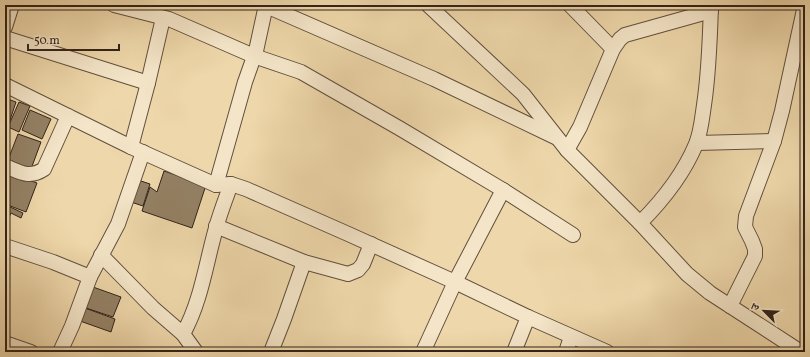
<svg xmlns="http://www.w3.org/2000/svg" width="810" height="357" viewBox="0 0 810 357" font-family="Vollkorn,'Noto Serif Devanagari',serif">
	<rect width="100%" height="100%" fill="#eed7aa"/>
	<filter id="stains"><feTurbulence type="fractalNoise" baseFrequency=".005" numOctaves="4"/><feColorMatrix values="0 0 0 0 .2 0 0 0 0 .09 0 0 0 0 .02 0 0 0 .5 -.17"/></filter>
	<radialGradient id="worn" r=".72"><stop offset=".6" stop-color="#630" stop-opacity="0"/><stop offset="1" stop-color="#630" stop-opacity=".3"/></radialGradient>
	<!-- building -->
	<g fill="#948165" stroke="#32231a">
		<polygon points="5,98 16,102 7,129 5,128"/>
		<polygon points="19,102 30,106 19,132 8,127"/>
		<polygon points="30,110 51,119 42,139 22,130"/>
		<polygon points="18,134 41,142 31,169 8,160"/>
		<polygon points="164,171 206,185 192,228 142,211 150,187 157,192"/>
		<polygon points="5,172 37,183 26,212 5,204"/>
		<polygon points="135,179 150,184 143,206 128,201"/>
		<polygon points="8,206 23,213 21,218 11,213 7,221 5,217 5,213"/>
		<polygon points="93,287 121,297 113,317 86,308"/>
		<polygon points="85,308 115,319 111,332 80,321"/>
	</g>
	<g fill="none" stroke-linecap="round" stroke-linejoin="round">
		<!-- street casing -->
		<g stroke="#61503e" stroke-width="16">
			<g id="street">
				<polyline points="114,5 169,19 254,56 301,72 399,128 503,190 573,235"/>
				<polyline points="264,5 434,79 555,137"/>
				<polyline points="428,5 523,94 567,150 640,223 687,274 710,293 801,352"/>
				<polyline points="570,5 613,49"/>
				<polyline points="5,27 12,5"/>
				<polyline points="5,38 148,83"/>
				<polyline points="5,85 131,147 198,177 216,185 231,184 246,189 346,233 455,282 528,317 607,352"/>
				<polyline points="697,143 774,141"/>
				<polyline points="131,147 148,83 163,18"/>
				<polyline points="567,150 580,127 613,49 620,39 625,35 711,11"/>
				<path d="M 5,166 C 20,172 29,179 44,169 L 68,116"/>
				<polyline points="216,185 245,82 256,51 266,5"/>
				<path d="M 640,223 C 662,201 684,173 696,144 C 701,132 702,118 704,105 C 709,72 710,39 711,5"/>
				<polyline points="216,226 304,262 348,274 358,270 363,264 371,244"/>
				<polyline points="5,246 53,262 90,277"/>
				<path d="M 101,255 L 153,308 L 183,334 C 201,302 206,263 216,228 C 220,213 226,198 231,184"/>
				<polyline points="730,306 755,256 755,249 752,241 745,227 746,216 774,141 782,111 805,5"/>
				<polyline points="183,334 196,352"/>
				<polyline points="5,343 31,352"/>
				<polyline points="60,352 72,326 90,277 118,224 143,152"/>
				<polyline points="271,352 284,319 304,262"/>
				<polyline points="423,352 455,282 503,190"/>
				<polyline points="514,352 528,317"/>
				<polyline points="566,352 571,337"/>
			</g>
		</g>
		<!-- street -->
		<use href="#street" stroke="#f4e5c8" stroke-width="14"/>
	</g>
	<!-- margin -->
	<rect width="810" height="357" fill="none" stroke="#eed7aa" stroke-width="20"/>
	<rect x="6" y="6" width="798" height="345" fill="none" stroke="#32231a" stroke-width="2"/>
	<rect x="10" y="10" width="790" height="337" fill="none" stroke="#32231a"/>
	<!-- north arrow -->
	<g transform="translate(764 311) rotate(294)" stroke="#f4e5c8" stroke-width="3" paint-order="stroke">
	<path d="M0-3L7 15L0 10L-7 15Z" fill="#32231a"/>
	<text y="-6" font-size="11" font-weight="bold" text-anchor="middle" fill="#32231a">उ</text>
	</g>
	<!-- scale -->
	<path d="M28 44v6h91v-6" fill="none" stroke="#32231a" stroke-width="2"/>
	<text x="34" y="44" font-size="12" fill="#32231a" stroke="#f4e5c8" stroke-width="3" paint-order="stroke">50 m</text>
	<rect width="100%" height="100%" filter="url(#stains)"/>
	<rect width="100%" height="100%" fill="url(#worn)"/>
</svg>
